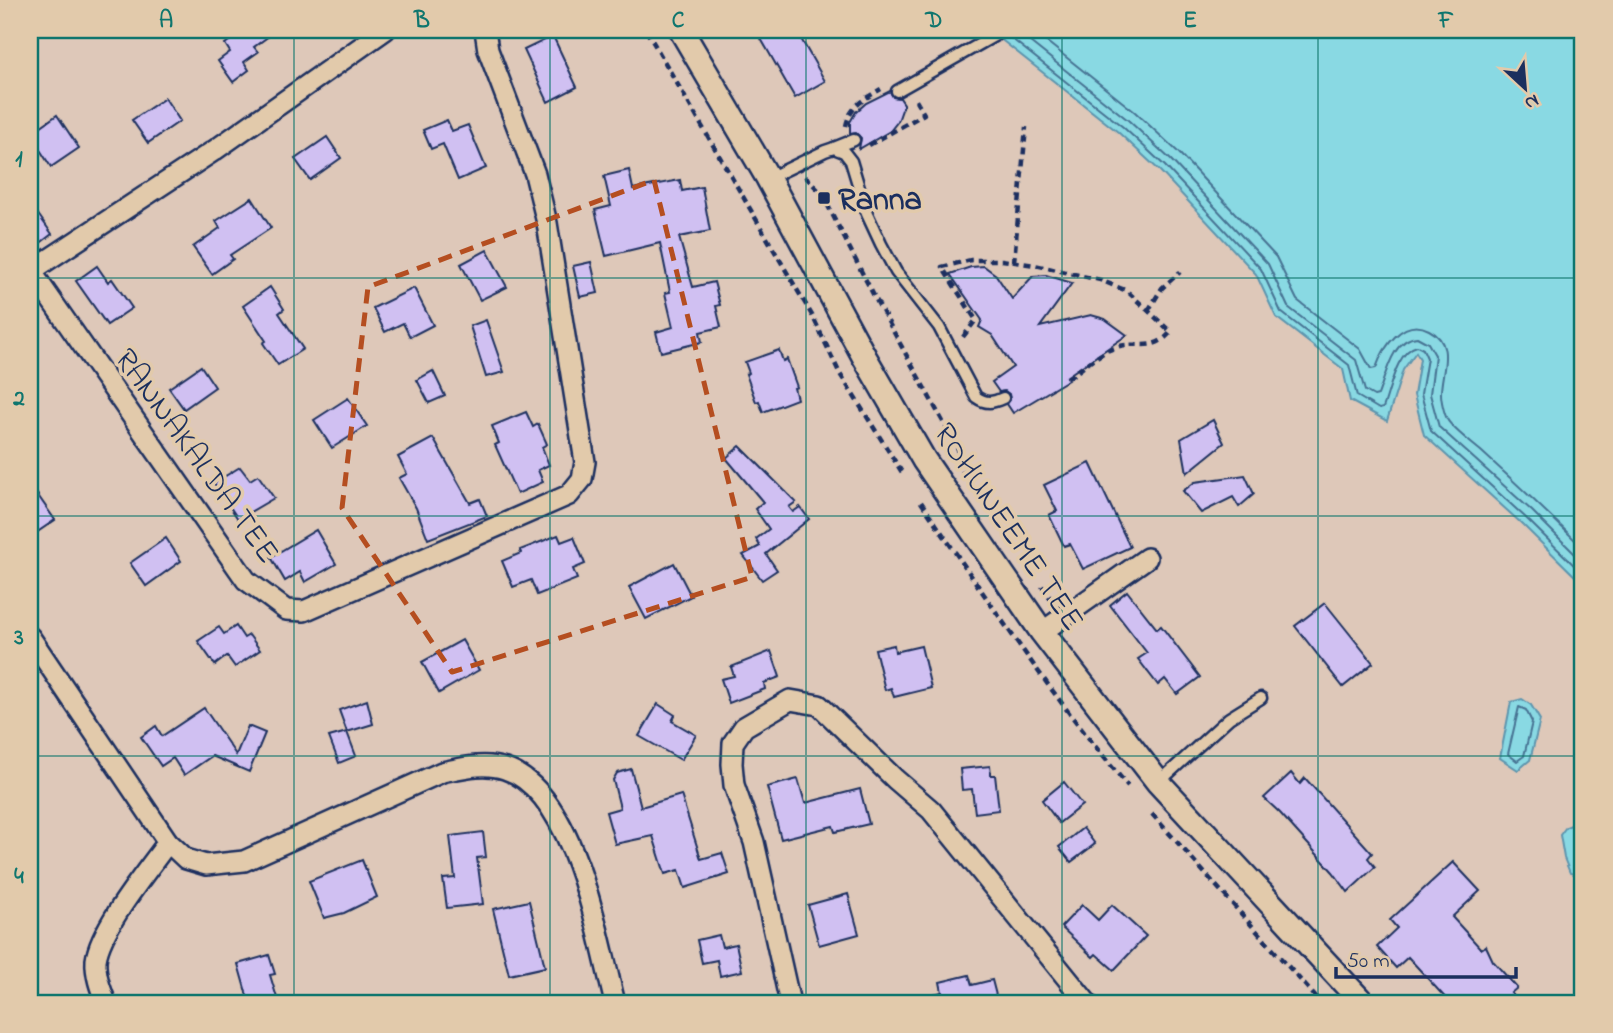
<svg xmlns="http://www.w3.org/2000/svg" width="1613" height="1033" viewBox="0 0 1613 1033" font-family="'Indie Flower',sans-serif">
	<rect width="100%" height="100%" fill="#dec8b9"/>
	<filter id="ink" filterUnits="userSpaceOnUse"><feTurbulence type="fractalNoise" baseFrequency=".0143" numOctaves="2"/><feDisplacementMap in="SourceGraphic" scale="14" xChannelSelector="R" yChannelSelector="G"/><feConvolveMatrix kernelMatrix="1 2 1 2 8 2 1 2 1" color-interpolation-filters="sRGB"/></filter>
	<g filter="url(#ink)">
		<!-- water -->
		<g fill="#89d9e3" stroke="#5d95ae" stroke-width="2">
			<polygon points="989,30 1583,30 1583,584 1521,523 1424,435 1414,395 1420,359 1416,352 1403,370 1387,421 1350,401 1343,369 1276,317 1256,274 1160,171 1118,132"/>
			<polygon points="1522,699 1531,705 1540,720 1530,760 1518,770 1500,758 1511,702"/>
			<polygon points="1583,820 1583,876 1570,873 1564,858 1560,835 1566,827"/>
		</g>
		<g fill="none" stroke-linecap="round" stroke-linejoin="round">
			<!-- shore -->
			<g stroke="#477393" stroke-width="2">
				<path d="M 1015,30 L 1128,120 L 1171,160 L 1268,264 L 1288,307 L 1356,360 L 1365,391 L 1374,396 L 1378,395 C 1386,375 1392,339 1417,337 L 1428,343 L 1435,355 L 1430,394 L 1439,427 L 1532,511 L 1583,562"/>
				<path d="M 1032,30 L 1135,112 L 1178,152 L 1276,257 L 1297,300 L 1360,349 L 1371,369 L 1376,368 C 1383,348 1403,316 1429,330 C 1456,344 1441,371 1441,393 C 1441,400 1444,413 1447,419 C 1452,429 1473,444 1482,452 C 1516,483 1550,515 1583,548"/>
				<path d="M 1007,35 L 1123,127 L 1165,166 L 1261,269 L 1281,312 L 1349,365 L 1357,396 L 1379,409 L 1383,408 C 1390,391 1396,351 1417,346 L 1423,349 L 1427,358 L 1421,394 L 1431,431 L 1526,518 L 1583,574"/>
				<polygon points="1519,707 1526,710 1532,722 1524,756 1517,761 1508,754"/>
			</g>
		</g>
		<!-- building -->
		<g fill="#d0c0f2" stroke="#1b2f5e" stroke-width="2">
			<polygon points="244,30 277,30 254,47 258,52 244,62 249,70 233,82 218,61 230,52 225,44"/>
			<polygon points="756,30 796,30 825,81 795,98"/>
			<polygon points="553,36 577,87 548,102 524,50"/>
			<polygon points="890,91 893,97 900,98 904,104 898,121 890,131 859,149 861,138 856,133 850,134 850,122 856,112 866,103"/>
			<polygon points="165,98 180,121 148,143 132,120"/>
			<polygon points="57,115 79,148 51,167 30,134"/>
			<polygon points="447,120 452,131 468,125 486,168 458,180 443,144 431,149 423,130"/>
			<polygon points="327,137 341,158 310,180 295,159"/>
			<polygon points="629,170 633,189 680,180 682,191 702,187 710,231 679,237 693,287 714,282 720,305 716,306 721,327 700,332 702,342 661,352 656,332 673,327 665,293 670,292 660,243 606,256 595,210 611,206 604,176"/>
			<polygon points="252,198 271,228 230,255 233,259 212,274 193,247 220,228 216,221"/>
			<polygon points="30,203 52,234 30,251"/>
			<polygon points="487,250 507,287 480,300 461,264"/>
			<polygon points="591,262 598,293 580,297 573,266"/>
			<polygon points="97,266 108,282 112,279 132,308 107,325 76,281"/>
			<polygon points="984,266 996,275 1012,299 1033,276 1046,275 1072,283 1040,327 1091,315 1105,319 1127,335 1066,377 1068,380 1013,413 1007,404 1010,400 1009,394 1005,391 999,392 992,382 1013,367 992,335 979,327 982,320 950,274 971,267"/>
			<polygon points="270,287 284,309 279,313 303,349 278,365 263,343 266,341 243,306"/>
			<polygon points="414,288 433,325 410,337 403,323 385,332 373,308"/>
			<polygon points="486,320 504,372 486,377 470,326"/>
			<polygon points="779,350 783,361 787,359 797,387 794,388 797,399 763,412 759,401 756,402 746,374 749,373 745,362"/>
			<polygon points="201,366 215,387 184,409 169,388"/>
			<polygon points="433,371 445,396 429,403 417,380"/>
			<polygon points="348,398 367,426 332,448 314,420"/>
			<polygon points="526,412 533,427 538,424 547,444 542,447 549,465 538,470 543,482 517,494 495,445 499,443 492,426"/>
			<polygon points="1213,420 1224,443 1187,473 1181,439"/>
			<polygon points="433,438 470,503 480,499 487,516 428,539 416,508 399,478 407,474 398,457"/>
			<polygon points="740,446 796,502 789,507 793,512 800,507 809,519 766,554 777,570 762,580 743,555 760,546 756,539 769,529 755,509 763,502 726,458"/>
			<polygon points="1090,463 1130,547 1083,569 1070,544 1064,546 1049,515 1057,511 1044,485"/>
			<polygon points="240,467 250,480 258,475 274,498 238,519 214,483"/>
			<polygon points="1245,475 1254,494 1239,507 1233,497 1201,513 1183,491 1195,482"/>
			<polygon points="30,484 55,520 30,537"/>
			<polygon points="316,530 336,564 305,582 300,572 285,581 271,557"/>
			<polygon points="558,535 561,542 574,537 585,564 573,569 577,579 537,595 531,580 513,587 502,561 521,553 520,550"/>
			<polygon points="166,538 181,561 146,586 130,563"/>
			<polygon points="674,563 691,596 646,619 629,587"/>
			<polygon points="1127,591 1157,629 1161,626 1200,677 1177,694 1165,679 1158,685 1138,659 1147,653 1110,605"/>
			<polygon points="1325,603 1373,663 1343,687 1295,626"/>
			<polygon points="236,626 244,638 249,635 260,650 235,667 227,656 215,665 198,641 219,627 224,634"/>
			<polygon points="462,640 479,670 439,693 422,662"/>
			<polygon points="894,645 895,652 921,646 931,688 894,697 891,688 885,690 875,649"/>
			<polygon points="771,651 780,677 764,683 765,689 729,703 721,679 734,676 731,667"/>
			<polygon points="367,700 373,724 347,732 339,710"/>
			<polygon points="658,704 675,715 672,721 696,735 681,760 639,736"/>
			<polygon points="204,708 236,755 248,726 265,733 249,772 212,756 184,775 173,758 161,766 141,737 156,726 162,736"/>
			<polygon points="347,732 356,756 339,763 329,737"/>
			<polygon points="990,766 991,775 995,775 999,810 975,813 972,789 962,790 960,769"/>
			<polygon points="631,769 641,807 681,795 701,859 722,853 729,874 685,888 679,870 665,874 653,836 615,844 606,812 620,808 613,780 617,773"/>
			<polygon points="1291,773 1300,784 1305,778 1372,853 1368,858 1375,867 1348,892 1333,872 1280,813 1264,798"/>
			<polygon points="798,779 805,803 860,789 869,824 835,832 833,826 781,839 767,787"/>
			<polygon points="1064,782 1082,805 1059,823 1042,800"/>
			<polygon points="1083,828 1095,844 1071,862 1059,847"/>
			<polygon points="483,832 486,857 477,858 483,904 447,908 443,879 455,878 450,836"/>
			<polygon points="362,860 377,897 344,913 324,918 309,881"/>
			<polygon points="1453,862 1480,891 1452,917 1481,949 1486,946 1493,961 1517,988 1511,993 1520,1003 1450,1003 1408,957 1396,968 1377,947 1397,928 1390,920"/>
			<polygon points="848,894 859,934 819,945 808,905"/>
			<polygon points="529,901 545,967 509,975 493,909"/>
			<polygon points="1082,905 1098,920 1112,905 1146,936 1114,970 1096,954 1093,957 1061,927"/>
			<polygon points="719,935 722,947 736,944 742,971 720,976 717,960 702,963 697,940"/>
			<polygon points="269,955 275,974 270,975 277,998 259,1003 249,1003 238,964"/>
			<polygon points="969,975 972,985 992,980 998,1003 926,1003 925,996 942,992 940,982"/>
		</g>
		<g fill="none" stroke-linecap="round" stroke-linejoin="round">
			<!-- service casing -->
			<g stroke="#1b2f5e" stroke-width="15">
				<g id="service">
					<polyline points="897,91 1001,32"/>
					<polyline points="834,148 854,140"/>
					<path d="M 769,178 L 825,151 L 834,148 L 844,152 L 851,161 L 867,214 L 881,244 L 896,272 L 939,327 L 976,397 C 986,404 992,403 1003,398"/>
					<polyline points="1159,782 1229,718 1261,698"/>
				</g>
			</g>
			<!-- minor casing -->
			<g stroke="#1b2f5e" stroke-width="24">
				<g id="minor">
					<polyline points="385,30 215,150 31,271 246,580 286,610 304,611 569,495 582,479 585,462 547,223 535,174 488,50 485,30"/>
					<polyline points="1042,632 1147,558"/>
					<path d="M 30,637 L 168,842 L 186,859 L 206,865 L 244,861 L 442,772 C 462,768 484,762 505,769 C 575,791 599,941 615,1003"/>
					<path d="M 106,1003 C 101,990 95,975 96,960 C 100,928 148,870 168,842"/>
					<polyline points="790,1003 754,842 734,785 732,764 733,743 744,727 790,700 819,705 895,779 931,810 1087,1003"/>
				</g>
			</g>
			<!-- tertiary casing -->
			<g stroke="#1b2f5e" stroke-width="28">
				<polyline id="tertiary" points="681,30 768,178 865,358 924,460 1042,632 1158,782 1363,1003"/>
			</g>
			<!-- path -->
			<g stroke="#1b2f5e" stroke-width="4.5" stroke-dasharray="7 5" stroke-linecap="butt">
				<polyline points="646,30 813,317 840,374 903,474"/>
				<path d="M 846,126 C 850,106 864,99 881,89"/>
				<polyline points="869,145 924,114 914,97"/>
				<polyline points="805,176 822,194 875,298 958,449 964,476"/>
				<polyline points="1014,262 1026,127"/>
				<polyline points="1148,311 1162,288 1180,272"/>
				<path d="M 963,337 L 976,320 L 942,267 L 971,260 L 1002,260 L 1035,265 L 1100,280 L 1127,291 L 1171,332 C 1152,354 1136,339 1114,348 C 1097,354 1082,369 1067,379"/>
				<path d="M 921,502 C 987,599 1052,697 1128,786"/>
				<polyline points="1042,586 1053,602"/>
				<polyline points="1152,814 1321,1003"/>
			</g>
			<!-- service -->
			<use href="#service" stroke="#e2caab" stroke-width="10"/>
			<!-- minor -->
			<use href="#minor" stroke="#e2caab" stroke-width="19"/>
			<!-- tertiary -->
			<use href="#tertiary" stroke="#e2caab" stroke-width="23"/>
		</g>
	</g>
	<!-- marked area -->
	<path fill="none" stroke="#b54e20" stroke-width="5" stroke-dasharray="14 9" stroke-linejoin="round" d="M 654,180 L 752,577 L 452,672 L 342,508 L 368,287 Z"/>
	<!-- grid -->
	<path fill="none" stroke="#0f766e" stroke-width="2" stroke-opacity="0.55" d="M 294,30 L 294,1003M 550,30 L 550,1003M 806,30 L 806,1003M 1062,30 L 1062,1003M 1318,30 L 1318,1003M 30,278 L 1583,278M 30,516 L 1583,516M 30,756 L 1583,756"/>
	<!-- markers -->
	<rect fill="#1b2f5e" stroke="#e2caab" stroke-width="2.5" x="817" y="191" width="14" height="14" rx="3.5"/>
	<g text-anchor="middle" stroke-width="7" stroke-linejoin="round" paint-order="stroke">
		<!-- poi labels -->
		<g font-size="32" font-weight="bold" fill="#1b2f5e" stroke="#e2caab" text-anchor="start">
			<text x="838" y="209">Ranna</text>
		</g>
		<!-- street labels -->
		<g font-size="32" fill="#1b2f5e" stroke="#e2caab">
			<text transform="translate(198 455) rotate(54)" y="11">RANNAKALDA TEE</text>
			<text transform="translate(1010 526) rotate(56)" y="11">ROHUNEEME TEE</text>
		</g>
	</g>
	<!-- margin -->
	<rect width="1613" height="1033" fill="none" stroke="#e2caab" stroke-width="77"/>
	<!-- north arrow -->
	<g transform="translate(1525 88) rotate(154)" stroke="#e2caab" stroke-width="5" paint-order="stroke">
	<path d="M0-5L12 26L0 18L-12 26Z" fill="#1b2f5e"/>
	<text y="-10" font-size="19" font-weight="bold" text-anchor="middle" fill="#1b2f5e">N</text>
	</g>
	<!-- scale -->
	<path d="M1336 967v10h180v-10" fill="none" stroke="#1b2f5e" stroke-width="3.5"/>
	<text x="1347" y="967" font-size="21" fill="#1b2f5e" stroke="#e2caab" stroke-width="5" paint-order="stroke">50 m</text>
	<rect x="38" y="38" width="1536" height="957" fill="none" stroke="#0f766e" stroke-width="2.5"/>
	<g font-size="23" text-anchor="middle" font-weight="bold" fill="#0f766e">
		<text x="166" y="27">A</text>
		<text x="422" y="27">B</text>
		<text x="678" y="27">C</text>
		<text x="934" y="27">D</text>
		<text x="1190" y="27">E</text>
		<text x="1446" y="27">F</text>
		<text x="19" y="166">1</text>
		<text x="19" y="405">2</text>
		<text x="19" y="644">3</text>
		<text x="19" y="883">4</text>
	</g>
</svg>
